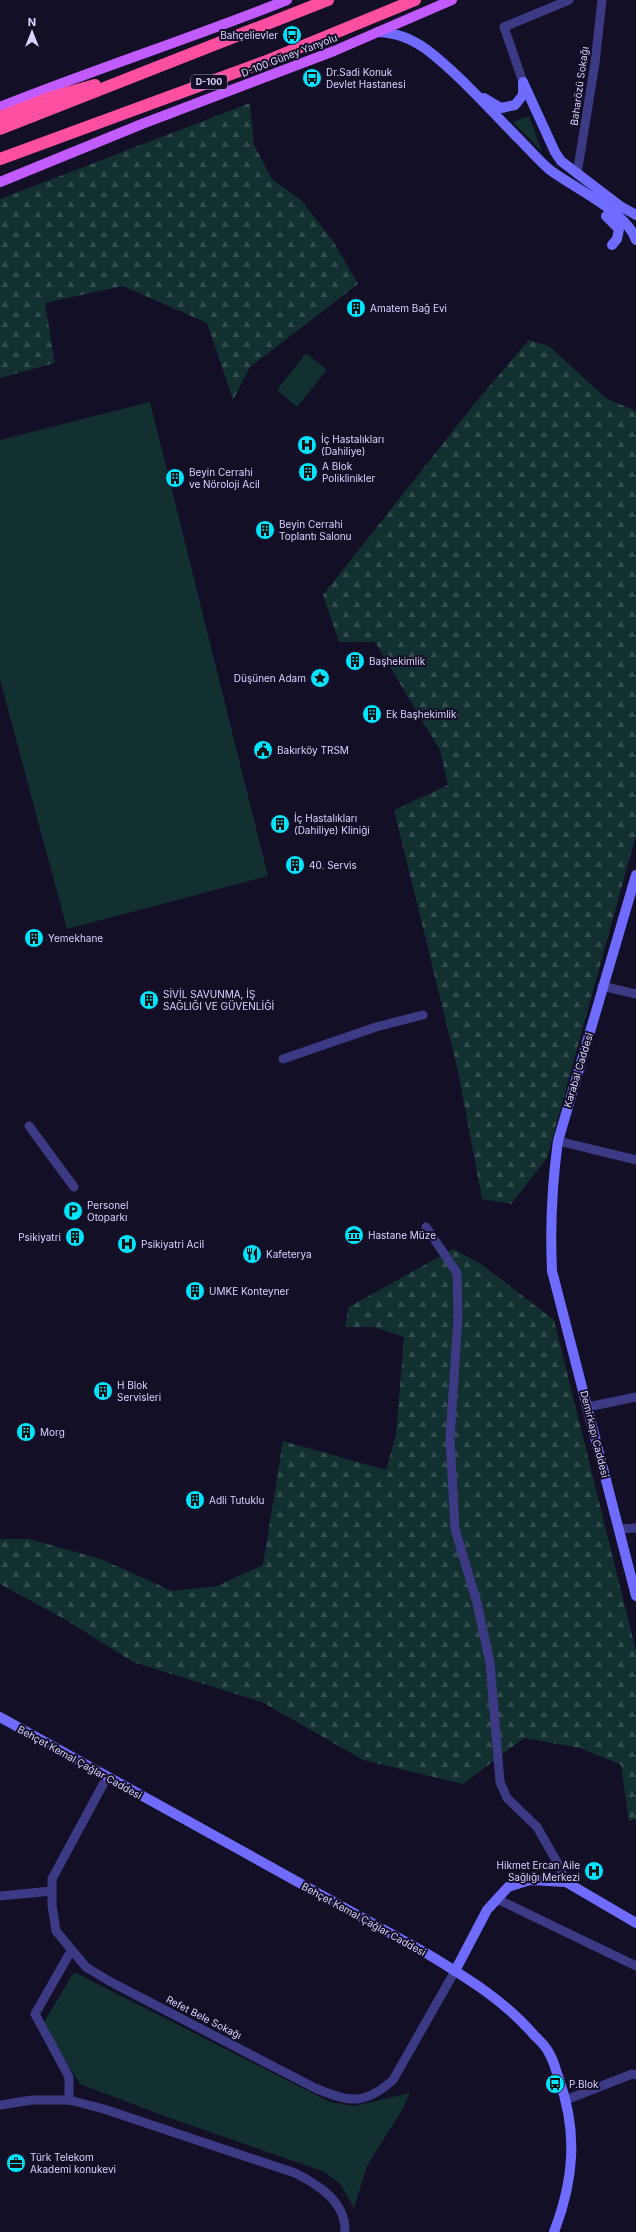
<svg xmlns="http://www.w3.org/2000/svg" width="636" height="2232" viewBox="0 0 636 2232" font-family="Inter,sans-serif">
	<defs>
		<pattern id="forest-firs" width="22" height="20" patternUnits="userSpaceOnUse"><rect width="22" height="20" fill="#12302f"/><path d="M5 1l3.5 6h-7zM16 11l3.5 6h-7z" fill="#344d4e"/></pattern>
	</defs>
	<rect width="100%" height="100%" fill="#130f26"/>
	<!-- green -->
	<g fill="#12302f">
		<polygon points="529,116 542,152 513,122"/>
		<polygon points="306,353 327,370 297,407 277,390"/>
		<polygon points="150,402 268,876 67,929 0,680 0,440"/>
		<polygon points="74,1972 330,2102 354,2106 410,2093 402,2110 367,2166 354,2208 341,2185 325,2172 167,2117 80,2084 43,2024"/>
	</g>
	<!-- forest -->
	<g fill="url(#forest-firs)">
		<polygon points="250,103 254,145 272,179 302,201 333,241 358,284 250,367 233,400 207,323 123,286 45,303 55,363 0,378 0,199"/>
		<polygon points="529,340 549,346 607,399 636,411 636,835 547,1158 511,1204 482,1199 458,1071 394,810 448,785 440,750 375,642 339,642 323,595 475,403"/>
		<polygon points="453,1249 481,1264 554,1320 636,1651 636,1819 629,1821 621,1765 580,1748 524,1738 463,1784 363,1760 262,1702 133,1662 66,1620 0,1584 0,1539 29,1539 101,1559 172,1591 217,1586 263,1565 283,1441 386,1470 396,1435 404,1337 374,1327 345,1327 349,1307"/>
	</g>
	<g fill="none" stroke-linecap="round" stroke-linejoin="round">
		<!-- street -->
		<g stroke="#3d3a85" stroke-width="9">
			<polyline points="523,82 504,27 569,0"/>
			<polyline points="577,174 595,63 602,0"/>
			<polyline points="602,986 636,994"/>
			<polyline points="283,1059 376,1027 423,1015"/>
			<polyline points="29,1126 74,1187"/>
			<polyline points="558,1141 636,1160"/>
			<polyline points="426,1227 457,1273 458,1317 450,1439 455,1529 477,1603 490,1663 500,1782 507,1798 537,1827 557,1862 566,1882"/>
			<polyline points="588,1407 636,1397"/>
			<polyline points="619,1529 636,1528"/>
			<path d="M 107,1777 L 52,1879 L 52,1905 L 56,1931 L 86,1967 L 109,1981 L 315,2088 C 349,2102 364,2106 393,2080 L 455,1971"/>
			<polyline points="0,1896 52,1891"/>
			<polyline points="497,1899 636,1966"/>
			<polyline points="69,2100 69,2077 35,2014 71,1951"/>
			<polyline points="566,2100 632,2074 636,2075"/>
			<path d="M 0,2105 L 32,2100 L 69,2100 L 104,2109 L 295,2173 C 319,2185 346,2202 345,2232"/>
		</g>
		<!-- secondary -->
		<g stroke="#6f6bff" stroke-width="10">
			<path d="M 378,32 C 397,33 410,38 426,49 C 460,75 490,110 520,140 C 530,150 540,162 550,170 C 574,188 627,212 636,240"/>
			<polyline points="523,82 555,152 561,161 620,206 636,215"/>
			<polyline points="484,98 501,108 515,105 523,95 523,83"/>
			<polyline points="606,216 619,229 617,239 612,245"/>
			<path d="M 636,875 L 558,1141 C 552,1184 550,1228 552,1271 L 636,1596"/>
			<path d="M 0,1717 L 426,1953 C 465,1977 503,1999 534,2035 C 539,2040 546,2046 549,2053 C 554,2061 556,2071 559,2079 C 578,2132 574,2180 554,2232"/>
			<polyline points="455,1971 487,1910 508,1887 530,1880 566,1882 636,1923"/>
		</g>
		<!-- primary -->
		<g stroke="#c25bff" stroke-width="10">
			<path d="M 0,107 C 95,69 192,38 287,0"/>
			<polyline points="0,182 142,124 334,51 452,0"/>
		</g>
		<!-- highway -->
		<g stroke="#ff4fa3" stroke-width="12">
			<polyline points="0,117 49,98 95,85"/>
			<polyline points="0,129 328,0"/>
			<polyline points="0,159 264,62 415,0"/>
		</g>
	</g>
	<!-- icons -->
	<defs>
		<g id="bus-disc" transform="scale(1)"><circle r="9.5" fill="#00e5ff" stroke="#130f26"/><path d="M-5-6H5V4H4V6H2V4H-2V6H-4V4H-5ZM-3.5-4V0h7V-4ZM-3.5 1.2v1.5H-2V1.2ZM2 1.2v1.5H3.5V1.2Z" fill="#111"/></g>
		<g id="building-disc" transform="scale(1)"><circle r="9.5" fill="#00e5ff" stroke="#130f26"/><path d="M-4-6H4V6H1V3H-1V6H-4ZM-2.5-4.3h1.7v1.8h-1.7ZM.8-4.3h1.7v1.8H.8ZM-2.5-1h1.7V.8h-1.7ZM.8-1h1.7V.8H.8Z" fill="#111"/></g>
		<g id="hospital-disc" transform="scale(1)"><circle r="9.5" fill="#00e5ff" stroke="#130f26"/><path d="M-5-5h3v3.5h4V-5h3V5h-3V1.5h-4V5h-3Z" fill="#111"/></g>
		<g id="sight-disc" transform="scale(1)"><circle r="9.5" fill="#00e5ff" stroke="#130f26"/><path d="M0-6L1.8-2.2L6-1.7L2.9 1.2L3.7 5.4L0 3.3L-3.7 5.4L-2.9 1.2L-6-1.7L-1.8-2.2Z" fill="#111"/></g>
		<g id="civic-disc" transform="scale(1)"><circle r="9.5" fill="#00e5ff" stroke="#130f26"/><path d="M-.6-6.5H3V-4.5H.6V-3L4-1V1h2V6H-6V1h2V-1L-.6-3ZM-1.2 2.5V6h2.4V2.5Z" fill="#111"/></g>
		<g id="parking-disc" transform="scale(1)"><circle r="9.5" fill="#00e5ff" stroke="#130f26"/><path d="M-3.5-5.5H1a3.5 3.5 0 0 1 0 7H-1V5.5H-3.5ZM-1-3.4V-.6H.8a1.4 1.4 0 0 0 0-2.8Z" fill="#111"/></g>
		<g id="museum-disc" transform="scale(1)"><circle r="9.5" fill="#00e5ff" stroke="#130f26"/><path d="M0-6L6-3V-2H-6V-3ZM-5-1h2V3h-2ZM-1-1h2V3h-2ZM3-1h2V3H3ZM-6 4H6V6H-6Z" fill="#111"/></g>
		<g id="restaurant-disc" transform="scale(1)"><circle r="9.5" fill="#00e5ff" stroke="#130f26"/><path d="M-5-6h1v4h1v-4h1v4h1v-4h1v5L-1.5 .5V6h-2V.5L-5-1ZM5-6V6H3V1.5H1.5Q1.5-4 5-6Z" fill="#111"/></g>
		<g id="office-disc" transform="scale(1)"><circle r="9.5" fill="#00e5ff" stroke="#130f26"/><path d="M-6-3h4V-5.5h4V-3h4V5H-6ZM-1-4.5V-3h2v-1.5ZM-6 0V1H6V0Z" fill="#111"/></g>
	</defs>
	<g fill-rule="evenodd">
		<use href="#bus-disc" x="292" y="35"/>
		<use href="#bus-disc" x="312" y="78"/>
		<use href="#building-disc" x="356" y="308"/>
		<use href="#hospital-disc" x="307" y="445"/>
		<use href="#building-disc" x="308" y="472"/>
		<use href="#building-disc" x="175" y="478"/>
		<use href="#building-disc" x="265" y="530"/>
		<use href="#building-disc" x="355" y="661"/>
		<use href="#sight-disc" x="320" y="678"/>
		<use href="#building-disc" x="372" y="714"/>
		<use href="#civic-disc" x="263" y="750"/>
		<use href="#building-disc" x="280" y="824"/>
		<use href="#building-disc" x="295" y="865"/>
		<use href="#building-disc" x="34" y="938"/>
		<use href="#building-disc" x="149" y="1000"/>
		<use href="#parking-disc" x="73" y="1211"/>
		<use href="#museum-disc" x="354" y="1235"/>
		<use href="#building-disc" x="75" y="1237"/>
		<use href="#hospital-disc" x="127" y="1244"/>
		<use href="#restaurant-disc" x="252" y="1254"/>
		<use href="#building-disc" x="195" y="1291"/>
		<use href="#building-disc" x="103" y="1391"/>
		<use href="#building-disc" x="26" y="1432"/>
		<use href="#building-disc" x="195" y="1500"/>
		<use href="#hospital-disc" x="594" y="1871"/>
		<use href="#bus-disc" x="555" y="2084"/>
		<use href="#office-disc" x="16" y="2163"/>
	</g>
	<g text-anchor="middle" stroke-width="4" stroke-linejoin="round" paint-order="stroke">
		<!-- shield labels -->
		<rect fill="#130f26" stroke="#9e99be" stroke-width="1" x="191" y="75" width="36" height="14" rx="3"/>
		<g font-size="9" font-weight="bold" fill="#d9d4ff">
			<text x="209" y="85">D-100</text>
		</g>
		<!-- poi labels -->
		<g font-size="10" fill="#d9d4ff" stroke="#130f26" text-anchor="start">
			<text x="278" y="39" text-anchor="end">Bahçelievler</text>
			<text x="326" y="76">Dr.Sadi Konuk<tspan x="326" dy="12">Devlet Hastanesi</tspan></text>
			<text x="370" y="312">Amatem Bağ Evi</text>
			<text x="321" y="443">İç Hastalıkları<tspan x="321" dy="12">(Dahiliye)</tspan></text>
			<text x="322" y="470">A Blok<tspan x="322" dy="12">Poliklinikler</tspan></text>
			<text x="189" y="476">Beyin Cerrahi<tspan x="189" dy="12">ve Nöroloji Acil</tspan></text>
			<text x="279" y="528">Beyin Cerrahi<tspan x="279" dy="12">Toplantı Salonu</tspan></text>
			<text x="369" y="665">Başhekimlik</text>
			<text x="306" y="682" text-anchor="end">Düşünen Adam</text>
			<text x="386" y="718">Ek Başhekimlik</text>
			<text x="277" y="754">Bakırköy TRSM</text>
			<text x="294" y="822">İç Hastalıkları<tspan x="294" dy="12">(Dahiliye) Kliniği</tspan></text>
			<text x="309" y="869">40. Servis</text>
			<text x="48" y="942">Yemekhane</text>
			<text x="163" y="998">SİVİL SAVUNMA, İŞ<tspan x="163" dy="12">SAĞLIĞI VE GÜVENLİĞİ</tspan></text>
			<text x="87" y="1209">Personel<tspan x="87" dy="12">Otoparkı</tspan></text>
			<text x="368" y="1239">Hastane Müze</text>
			<text x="61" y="1241" text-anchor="end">Psikiyatri</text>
			<text x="141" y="1248">Psikiyatri Acil</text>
			<text x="266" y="1258">Kafeterya</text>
			<text x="209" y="1295">UMKE Konteyner</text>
			<text x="117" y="1389">H Blok<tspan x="117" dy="12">Servisleri</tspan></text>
			<text x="40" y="1436">Morg</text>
			<text x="209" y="1504">Adli Tutuklu</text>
			<text x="580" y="1869" text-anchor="end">Hikmet Ercan Aile<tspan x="580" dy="12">Sağlığı Merkezi</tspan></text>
			<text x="569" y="2088">P.Blok</text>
			<text x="30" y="2161">Türk Telekom<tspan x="30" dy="12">Akademi konukevi</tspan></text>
		</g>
		<!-- street labels -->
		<g font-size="10" fill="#d9d4ff" stroke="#130f26">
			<text transform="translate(289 55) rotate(-21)" y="4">D-100 Güney Yanyolu</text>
			<text transform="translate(579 86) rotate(-82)" y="4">Baharözü Sokağı</text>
			<text transform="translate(578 1070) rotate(-73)" y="4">Karabal Caddesi</text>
			<text transform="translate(595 1434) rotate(76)" y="4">Demirkapı Caddesi</text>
			<text transform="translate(80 1762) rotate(29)" y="4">Behçet Kemal Çağlar Caddesi</text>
			<text transform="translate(364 1919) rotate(29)" y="4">Behçet Kemal Çağlar Caddesi</text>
			<text transform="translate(204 2017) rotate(27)" y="4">Refet Bele Sokağı</text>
		</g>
	</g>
	<!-- north arrow -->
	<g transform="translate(32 32)" stroke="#130f26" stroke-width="3" paint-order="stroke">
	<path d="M0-3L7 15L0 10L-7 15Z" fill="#d9d4ff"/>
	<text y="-6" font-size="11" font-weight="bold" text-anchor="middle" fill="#d9d4ff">N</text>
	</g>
</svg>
